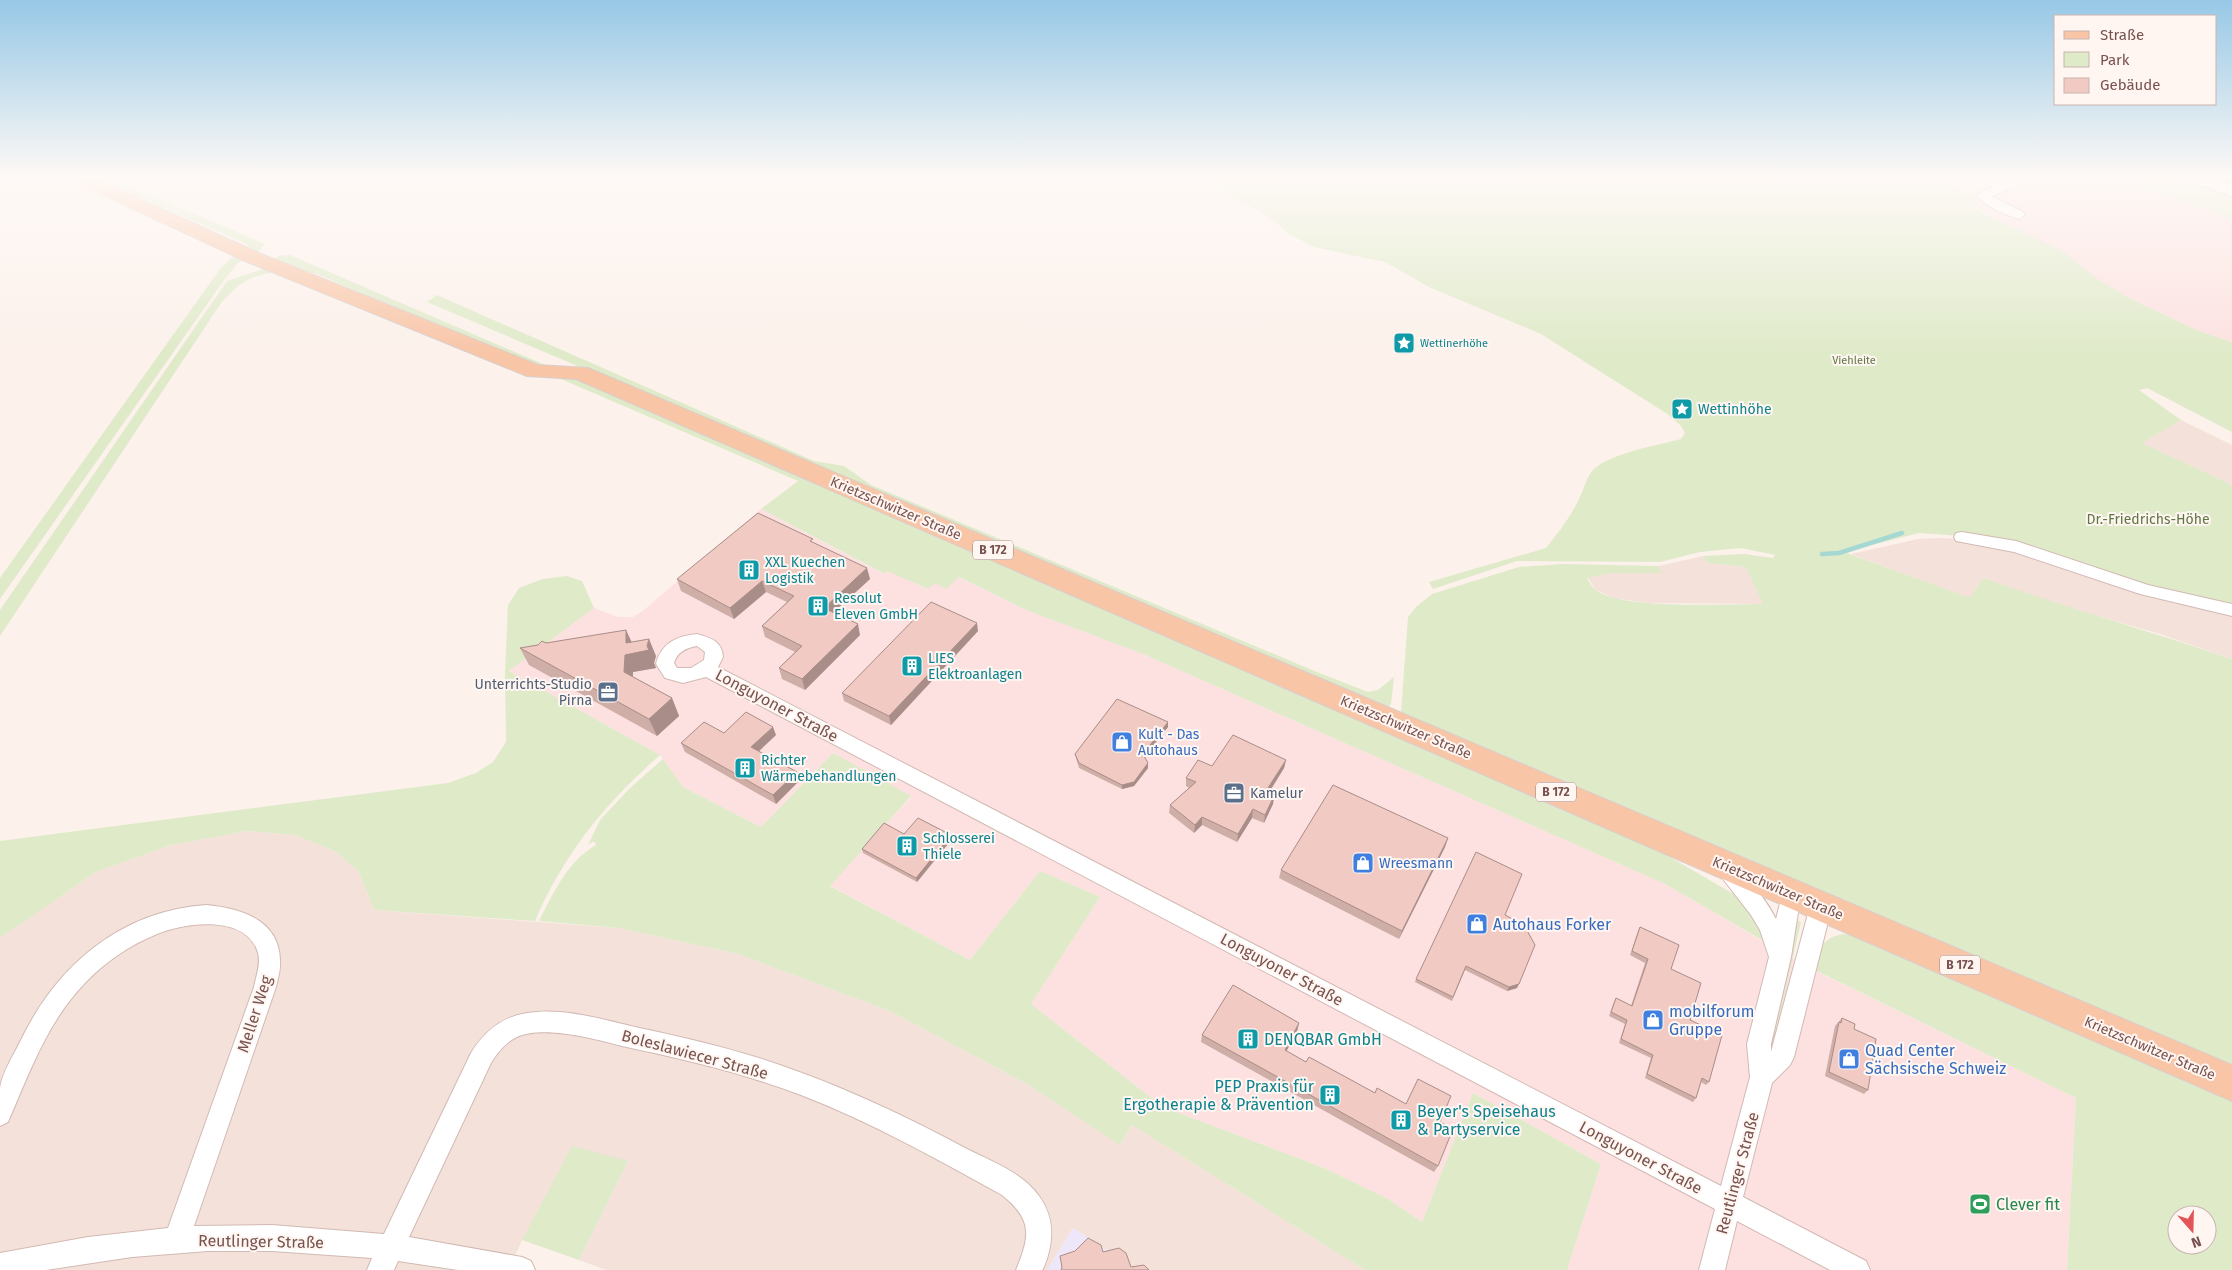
<svg xmlns="http://www.w3.org/2000/svg" width="2232" height="1270" viewBox="0 0 2232 1270" font-family="'Fira Sans',sans-serif">
	<rect width="100%" height="100%" fill="#fcf1eb"/>
	<!-- residential -->
	<g fill="#f4e2da">
		<polygon points="2181,420 2232,445 2232,485 2141,443"/>
		<polygon points="1939,538 1960,539 2016,549 2232,612 2232,659 2160,634 2062,606 1983,578 1970,599 1851,554 1918,539"/>
		<polygon points="1703,556 1707,563 1746,567 1764,604 1648,603 1613,598 1596,590 1587,577 1611,573 1660,573 1659,566"/>
		<polygon points="248,831 295,835 335,851 359,872 374,910 619,928 738,954 892,1012 1027,1084 1120,1145 1132,1125 1365,1270 1137,1270 1073,1228 1047,1270 606,1270 579,1260 628,1161 522,1240 509,1270 0,1270 0,938 96,872 171,845"/>
	</g>
	<!-- commercial -->
	<g fill="#fce1e0">
		<polygon points="2047,177 2147,177 2134,184 2232,220 2232,342 2199,331 2125,296 1970,203"/>
		<polygon points="761,509 884,574 887,570 927,589 935,583 958,577 1026,610 1143,654 1665,884 1806,966 2076,1098 2067,1270 1567,1270 1601,1164 1473,1093 1422,1222 1388,1199 1324,1168 1179,1113 1149,1096 1031,1004 1100,897 1040,871 970,960 829,885 911,797 833,753 761,827 683,787 660,755 509,671 594,608 618,617 633,617 644,610"/>
	</g>
	<!-- education -->
	<polygon fill="#eee7f9" points="1073,1228 1137,1270 1047,1270"/>
	<!-- green -->
	<g fill="#dfeac9" fill-rule="evenodd">
		<polygon points="93,177 108,177 265,244 260,250 238,263 224,280 0,599 0,578 220,269 238,251 249,245"/>
		<path d="M 1201,177 L 1937,177 L 1934,178 L 1981,199 L 1970,203 L 1978,210 L 2064,252 L 2096,278 L 2125,296 L 2199,331 L 2232,342 L 2232,432 L 2147,388 L 2139,390 L 2181,420 L 2142,443 L 2232,485 L 2232,607 L 2145,587 L 1961,536 L 1919,533 L 1844,552 L 1970,598 L 1983,578 C 2065,607 2149,631 2232,659 L 2232,1070 L 1401,713 L 1408,617 L 1416,607 L 1432,594 L 1519,567 L 1563,564 L 1659,566 L 1661,573 L 1611,573 L 1587,578 C 1589,582 1592,587 1596,590 C 1621,610 1728,604 1763,604 L 1746,567 L 1707,563 L 1703,556 L 1744,554 L 1773,558 L 1775,555 L 1741,548 L 1700,552 L 1660,562 L 1517,561 L 1433,589 L 1429,582 L 1546,548 C 1559,532 1572,515 1580,497 C 1585,487 1586,477 1594,469 C 1614,452 1656,446 1681,439 L 1685,433 L 1681,426 L 1669,415 L 1541,334 L 1429,287 L 1385,262 L 1314,247 L 1289,234 L 1271,218 Z"/>
		<polygon points="2147,177 2180,177 2232,195 2232,220 2133,183"/>
		<path d="M 290,255 L 1625,831 L 1737,896 L 1754,914 L 1769,944 L 1665,884 L 1143,654 L 1026,610 L 959,577 L 946,589 L 935,583 L 928,589 L 887,571 L 885,574 L 761,509 L 798,481 L 317,274 C 294,269 261,270 241,284 C 233,289 227,297 221,303 L 0,636 L 0,610 L 227,281 L 261,270 L 278,256 Z"/>
		<polygon points="437,295 814,461 844,466 871,485 1317,672 1368,692 1378,690 1394,677 1391,704 1388,708 1382,709 427,302"/>
		<path d="M 567,576 L 582,581 L 594,608 L 509,671 L 660,755 C 605,803 564,854 535,921 L 374,910 L 359,872 L 335,851 L 295,835 L 248,831 L 171,845 L 96,872 L 0,938 L 0,841 L 448,783 L 476,773 L 493,762 L 506,742 L 505,673 L 508,605 L 519,588 L 543,579 Z"/>
		<path d="M 833,753 L 911,796 L 830,886 L 970,960 L 1040,871 L 1100,897 L 1031,1004 L 1149,1096 L 1179,1113 L 1324,1168 L 1388,1199 L 1422,1222 L 1473,1093 L 1601,1164 L 1567,1270 L 1365,1270 L 1132,1125 L 1120,1145 L 1027,1084 L 892,1012 L 738,954 L 619,928 L 539,921 C 554,892 567,862 596,845 L 594,841 L 588,845 L 600,820 L 629,789 L 663,759 L 683,787 L 761,827 Z"/>
		<polygon points="1797,920 1801,922 1772,1049 1768,1047"/>
		<path d="M 1843,934 L 1856,935 L 2232,1094 L 2232,1270 L 2067,1270 L 2076,1098 L 1813,969 C 1820,949 1820,939 1843,934 ZM 2177,1215 L 2207,1215 L 2207,1245 L 2177,1245 Z"/>
		<polygon points="572,1146 628,1161 579,1260 522,1240"/>
	</g>
	<g fill="none" stroke-linecap="round" stroke-linejoin="round">
		<!-- stream -->
		<polyline stroke="#a6d8d3" stroke-width="4.5" points="1822,554 1839,553 1902,533"/>
		<!-- street casing -->
		<g stroke="#d2b9b3" stroke-width="2">
			<g id="street">
				<path d="M 1975,177 L 1988,177 L 2004,184 L 2025,177 L 2041,177 L 2039,179 L 1991,196 L 2023,212 L 2025,215 L 2019,219 C 2005,215 1985,206 1976,195 L 1993,187 L 1976,179 Z"/>
				<polygon points="1962,532 2016,541 2148,585 2232,604 2232,616 2140,594 2014,552 1956,541 1954,537 1956,533"/>
				<path d="M 697,634 C 711,638 722,641 723,657 L 718,667 L 1721,1186 L 1750,1077 L 1747,1044 L 1769,957 L 1760,930 L 1751,915 L 1716,870 L 1719,864 C 1720,863 1725,861 1726,861 C 1741,862 1770,907 1776,919 L 1784,887 L 1791,885 L 1798,887 L 1801,894 L 1791,957 L 1771,1044 L 1771,1052 L 1810,906 L 1814,899 L 1821,897 L 1828,899 L 1832,906 L 1794,1057 L 1790,1065 L 1772,1083 L 1743,1197 L 1866,1261 L 1870,1270 L 1830,1270 L 1737,1221 L 1725,1270 L 1699,1270 L 1715,1209 L 706,677 L 683,683 L 665,678 L 656,664 C 661,643 677,636 697,634 ZM 697,646 L 705,652 L 704,660 L 691,668 L 677,668 L 674,663 C 677,652 686,648 697,646 Z"/>
				<path d="M 206,905 C 239,908 279,919 280,960 C 281,969 278,978 276,987 L 194,1226 L 272,1225 L 384,1234 L 471,1053 C 484,1032 501,1017 527,1013 C 562,1007 601,1019 635,1027 C 691,1039 748,1052 802,1073 C 859,1094 913,1120 967,1149 C 991,1161 1023,1173 1039,1196 C 1055,1218 1054,1242 1044,1267 L 1042,1270 L 1016,1270 C 1030,1236 1033,1220 1002,1195 C 937,1159 871,1122 801,1095 C 743,1073 683,1059 622,1046 C 595,1039 544,1025 517,1037 C 506,1042 497,1053 491,1063 L 409,1237 L 522,1257 L 531,1261 L 535,1270 L 458,1270 L 398,1261 L 394,1270 L 367,1270 L 372,1258 L 272,1251 L 208,1251 L 132,1257 L 46,1270 L 0,1270 L 0,1253 L 88,1237 L 168,1228 L 254,987 C 256,976 261,964 258,953 C 247,914 185,922 157,934 C 130,945 105,962 85,983 C 47,1022 29,1074 8,1122 L 0,1126 C 0,1114 0,1100 0,1088 C 2,1073 13,1056 20,1042 C 56,966 120,911 206,905 Z"/>
			</g>
		</g>
		<!-- secondary casing -->
		<g stroke="#d6bab3" stroke-width="3">
			<polygon id="secondary" points="2184,177 2206,177 2232,185 2232,196 2186,180"/>
		</g>
		<!-- primary casing -->
		<g stroke="#d9cfcd" stroke-width="2">
			<polygon id="primary" points="70,177 92,177 259,253 538,365 588,368 2232,1065 2232,1101 576,379 527,376 245,261 73,181"/>
		</g>
		<!-- street -->
		<use href="#street" fill="#fff" fill-rule="evenodd"/>
		<!-- secondary -->
		<use href="#secondary" fill="#fff" fill-rule="evenodd"/>
		<!-- primary -->
		<use href="#primary" fill="#f8c5a7" fill-rule="evenodd"/>
	</g>
	<!-- wall -->
	<g fill="#cfaea8">
		<polygon points="814,543 870,579 833,613 860,635 805,690 782,679 779,668 795,652 765,637 762,626 787,602 766,592 734,619 681,591 677,579"/>
		<polygon points="978,631 891,725 844,701 842,693"/>
		<polygon points="632,642 656,656 654,663 656,668 633,672 633,677 672,698 679,716 657,736 529,665 520,648 546,643"/>
		<polygon points="1168,722 1168,727 1145,756 1148,768 1134,786 1122,789 1079,768 1076,758 1075,754"/>
		<polygon points="724,733 776,735 758,751 797,772 800,780 776,804 685,752 681,743"/>
		<polygon points="1286,760 1284,768 1269,793 1274,796 1273,804 1264,823 1252,818 1237,842 1202,825 1194,833 1169,813 1170,805 1189,788 1186,786 1186,778 1212,766"/>
		<polygon points="904,834 952,839 917,882 863,853 862,849"/>
		<polygon points="1448,838 1445,847 1399,939 1279,878 1281,870"/>
		<polygon points="1505,915 1517,988 1507,991 1465,970 1452,1001 1415,982 1416,979"/>
		<polygon points="1640,927 1671,969 1690,1020 1709,1082 1706,1085 1701,1082 1696,1098 1693,1102 1645,1078 1651,1058 1619,1043 1625,1024 1609,1016 1614,1002 1616,998 1631,1006 1645,963 1630,955 1638,931"/>
		<polygon points="1842,1018 1854,1029 1868,1090 1864,1094 1825,1076 1835,1026"/>
		<polygon points="1299,1023 1297,1031 1286,1051 1306,1062 1375,1093 1438,1166 1434,1172 1201,1042 1202,1035"/>
	</g>
	<!-- shaded-wall -->
	<g fill="#a98d88">
		<polygon points="867,568 870,579 826,619 824,608"/>
		<polygon points="762,581 766,592 734,619 730,608"/>
		<polygon points="977,623 978,631 891,725 889,716"/>
		<polygon points="858,624 860,635 805,690 802,679"/>
		<polygon points="626,630 634,647 647,646 649,639 656,656 654,663 656,668 633,672 632,690 624,672"/>
		<polygon points="672,698 679,716 657,736 649,719"/>
		<polygon points="1168,722 1168,727 1143,758 1143,754"/>
		<polygon points="773,727 776,735 754,756 751,747"/>
		<polygon points="1286,760 1284,768 1264,800 1266,791"/>
		<polygon points="1148,763 1148,768 1134,786 1122,789 1122,785"/>
		<polygon points="797,772 800,780 776,804 773,795"/>
		<polygon points="1274,796 1273,804 1264,823 1265,815"/>
		<polygon points="1253,809 1252,818 1237,842 1238,834"/>
		<polygon points="1202,817 1202,825 1194,833 1195,825"/>
		<polygon points="951,835 952,839 917,882 916,878"/>
		<polygon points="1448,838 1445,847 1399,939 1402,931"/>
		<polygon points="1519,984 1517,988 1507,991 1509,987"/>
		<polygon points="1299,1023 1297,1031 1283,1058 1285,1050"/>
	</g>
	<!-- building -->
	<g fill="#f1cac3" stroke="#a98d88">
		<polygon points="758,513 813,539 810,541 867,568 824,608 858,624 802,679 779,668 802,646 762,626 794,596 762,581 730,608 677,579"/>
		<polygon points="931,602 977,623 889,716 842,693"/>
		<polygon points="626,630 626,643 649,639 647,646 649,650 625,655 624,672 672,698 649,719 520,648 538,645 542,641 546,643"/>
		<polygon points="1117,699 1168,722 1143,754 1148,763 1134,782 1122,785 1079,763 1075,754"/>
		<polygon points="746,712 773,727 751,747 797,772 773,795 681,743 704,722 724,733"/>
		<polygon points="1233,735 1286,760 1266,791 1274,796 1265,815 1253,809 1238,834 1202,817 1195,825 1170,805 1196,782 1186,778 1198,760 1212,766"/>
		<polygon points="1333,785 1448,838 1402,931 1281,870"/>
		<polygon points="918,818 951,835 916,878 862,849 884,823 904,834"/>
		<polygon points="1476,852 1522,874 1505,915 1524,925 1535,945 1519,984 1509,987 1466,966 1453,997 1416,979"/>
		<polygon points="1640,927 1679,945 1671,969 1701,983 1690,1020 1722,1035 1709,1082 1702,1078 1696,1098 1647,1074 1653,1055 1621,1039 1627,1020 1611,1012 1616,998 1632,1006 1648,959 1632,951"/>
		<polygon points="1233,985 1299,1023 1285,1050 1306,1062 1309,1057 1375,1093 1377,1088 1406,1104 1418,1079 1451,1096 1440,1122 1453,1129 1438,1166 1202,1035"/>
		<polygon points="1842,1018 1855,1024 1854,1029 1876,1039 1868,1090 1829,1072 1839,1022 1841,1023"/>
		<polygon points="1088,1238 1101,1245 1103,1252 1119,1248 1126,1253 1131,1267 1144,1265 1149,1270 1061,1270 1062,1267 1060,1256 1075,1251"/>
	</g>
	<!-- sky -->
	<linearGradient id="sky" x2="0" y2="1"><stop stop-color="#97c8e6"/><stop offset="0.5" stop-color="#fef9f6"/><stop offset="1" stop-color="#fef9f6" stop-opacity="0"/></linearGradient>
	<rect width="2232" height="354" fill="url(#sky)"/>
	<!-- icons -->
	<defs>
		<g id="sight-square" transform="scale(1.125)"><rect x="-9" y="-9" width="18" height="18" rx="4" fill="#0f9aa8" stroke="#fff6f2"/><path d="M0-6L1.8-2.2L6-1.7L2.9 1.2L3.7 5.4L0 3.3L-3.7 5.4L-2.9 1.2L-6-1.7L-1.8-2.2Z" fill="#fff"/></g>
		<g id="building-square" transform="scale(1.125)"><rect x="-9" y="-9" width="18" height="18" rx="4" fill="#0f9aa8" stroke="#fff6f2"/><path d="M-4-6H4V6H1V3H-1V6H-4ZM-2.5-4.3h1.7v1.8h-1.7ZM.8-4.3h1.7v1.8H.8ZM-2.5-1h1.7V.8h-1.7ZM.8-1h1.7V.8H.8Z" fill="#fff"/></g>
		<g id="office-square" transform="scale(1.125)"><rect x="-9" y="-9" width="18" height="18" rx="4" fill="#5c6f8a" stroke="#fff6f2"/><path d="M-6-3h4V-5.5h4V-3h4V5H-6ZM-1-4.5V-3h2v-1.5ZM-6 0V1H6V0Z" fill="#fff"/></g>
		<g id="shop-square" transform="scale(1.125)"><rect x="-9" y="-9" width="18" height="18" rx="4" fill="#3f7fe0" stroke="#fff6f2"/><path d="M-5-2.5h2.3a2.7 3.5 0 0 1 5.4 0H5L5.5 6h-11ZM-1.5-2.5h3a1.5 2.3 0 0 0-3 0Z" fill="#fff"/></g>
		<g id="stadium-square" transform="scale(1.125)"><rect x="-9" y="-9" width="18" height="18" rx="4" fill="#2e9e5b" stroke="#fff6f2"/><path d="M0-5a6.5 5 0 1 0 0 10a6.5 5 0 1 0 0-10ZM-3.5-1.8h7v3.6h-7Z" fill="#fff"/></g>
	</defs>
	<g fill-rule="evenodd">
		<use href="#sight-square" x="1404" y="343"/>
		<use href="#sight-square" x="1682" y="409"/>
		<use href="#building-square" x="749" y="570"/>
		<use href="#building-square" x="818" y="606"/>
		<use href="#building-square" x="912" y="666"/>
		<use href="#office-square" x="608" y="692"/>
		<use href="#shop-square" x="1122" y="742"/>
		<use href="#building-square" x="745" y="768"/>
		<use href="#office-square" x="1234" y="793"/>
		<use href="#building-square" x="907" y="846"/>
		<use href="#shop-square" x="1363" y="863"/>
		<use href="#shop-square" x="1477" y="924"/>
		<use href="#shop-square" x="1653" y="1020"/>
		<use href="#building-square" x="1248" y="1039"/>
		<use href="#shop-square" x="1849" y="1059"/>
		<use href="#building-square" x="1330" y="1095"/>
		<use href="#building-square" x="1401" y="1120"/>
		<use href="#stadium-square" x="1980" y="1204"/>
	</g>
	<g text-anchor="middle" stroke-width="4" stroke-linejoin="round" paint-order="stroke">
		<!-- far-culture labels -->
		<g font-size="11" fill="#0d838f" stroke="#fff6f2" text-anchor="start">
			<text x="1420" y="347">Wettinerhöhe</text>
		</g>
		<!-- far-park labels -->
		<g font-size="11" fill="#5f7743" stroke="#fff6f2">
			<text x="1854" y="364">Viehleite</text>
		</g>
		<!-- shield labels -->
		<g fill="#fff6f2" stroke="#a0837f" stroke-width="1">
			<rect x="973" y="540.5" width="40" height="19" rx="4"/>
			<rect x="1536" y="782.5" width="40" height="19" rx="4"/>
			<rect x="1940" y="955.5" width="40" height="19" rx="4"/>
		</g>
		<g font-size="12" font-weight="bold" fill="#78524e">
			<text x="993" y="554">B 172</text>
			<text x="1556" y="796">B 172</text>
			<text x="1960" y="969">B 172</text>
		</g>
		<!-- culture labels -->
		<g font-size="14" fill="#0d838f" stroke="#fff6f2" text-anchor="start">
			<text x="1698" y="414">Wettinhöhe</text>
			<text x="765" y="567">XXL Kuechen<tspan x="765" dy="16">Logistik</tspan></text>
			<text x="834" y="603">Resolut<tspan x="834" dy="16">Eleven GmbH</tspan></text>
			<text x="928" y="663">LIES<tspan x="928" dy="16">Elektroanlagen</tspan></text>
			<text x="761" y="765">Richter<tspan x="761" dy="16">Wärmebehandlungen</tspan></text>
			<text x="923" y="843">Schlosserei<tspan x="923" dy="16">Thiele</tspan></text>
		</g>
		<!-- street labels -->
		<g font-size="14" fill="#78524e" stroke="#fff6f2">
			<text transform="translate(896 508) rotate(23)" y="5">Krietzschwitzer Straße</text>
			<text transform="translate(1406 727) rotate(23)" y="5">Krietzschwitzer Straße</text>
			<text transform="translate(1778 888) rotate(23)" y="5">Krietzschwitzer Straße</text>
			<text transform="translate(2150 1048) rotate(23)" y="5">Krietzschwitzer Straße</text>
		</g>
		<!-- park labels -->
		<g font-size="14" fill="#5f7743" stroke="#fff6f2">
			<text x="2148" y="524">Dr.-Friedrichs-Höhe</text>
		</g>
		<!-- service labels -->
		<g font-size="14" fill="#4e5e75" stroke="#fff6f2" text-anchor="end">
			<text x="592" y="689">Unterrichts-Studio<tspan x="592" dy="16">Pirna</tspan></text>
			<text x="1250" y="798" text-anchor="start">Kamelur</text>
		</g>
		<!-- shop labels -->
		<g font-size="14" fill="#366cbe" stroke="#fff6f2" text-anchor="start">
			<text x="1138" y="739">Kult - Das<tspan x="1138" dy="16">Autohaus</tspan></text>
			<text x="1379" y="868">Wreesmann</text>
		</g>
		<!-- near-street labels -->
		<g font-size="16" fill="#78524e" stroke="#fff6f2">
			<text transform="translate(777 705) rotate(28)" y="6">Longuyoner Straße</text>
			<text transform="translate(1282 969) rotate(28)" y="6">Longuyoner Straße</text>
			<text transform="translate(254 1014) rotate(-72)" y="6">Meller Weg</text>
			<text transform="translate(695 1054) rotate(15)" y="6">Boleslawiecer Straße</text>
			<text transform="translate(1641 1157) rotate(28)" y="6">Longuyoner Straße</text>
			<text transform="translate(1737 1173) rotate(-75)" y="6">Reutlinger Straße</text>
			<text transform="translate(261 1241) rotate(1)" y="6">Reutlinger Straße</text>
		</g>
		<!-- near-shop labels -->
		<g font-size="16" fill="#366cbe" stroke="#fff6f2" text-anchor="start">
			<text x="1493" y="930">Autohaus Forker</text>
			<text x="1669" y="1017">mobilforum<tspan x="1669" dy="18">Gruppe</tspan></text>
			<text x="1865" y="1056">Quad Center<tspan x="1865" dy="18">Sächsische Schweiz</tspan></text>
		</g>
		<!-- near-culture labels -->
		<g font-size="16" fill="#0d838f" stroke="#fff6f2" text-anchor="start">
			<text x="1264" y="1045">DENQBAR GmbH</text>
			<text x="1314" y="1092" text-anchor="end">PEP Praxis für<tspan x="1314" dy="18">Ergotherapie &amp; Prävention</tspan></text>
			<text x="1417" y="1117">Beyer's Speisehaus<tspan x="1417" dy="18">&amp; Partyservice</tspan></text>
		</g>
		<!-- near-leisure labels -->
		<g font-size="16" fill="#27864d" stroke="#fff6f2" text-anchor="start">
			<text x="1996" y="1210">Clever fit</text>
		</g>
	</g>
	<!-- legend -->
	<rect x="2054" y="15" width="162" height="90" fill="#fff6f2" stroke="#c9b4b0"/>
	<rect x="2064" y="31" width="25" height="8" fill="#f8c5a7" stroke="#c9b4b0"/>
	<text x="2100" y="40" font-size="15" fill="#78524e">Straße</text>
	<rect x="2064" y="52" width="25" height="15" fill="#dfeac9" stroke="#c9b4b0"/>
	<text x="2100" y="65" font-size="15" fill="#78524e">Park</text>
	<rect x="2064" y="78" width="25" height="15" fill="#f1cac3" stroke="#c9b4b0"/>
	<text x="2100" y="90" font-size="15" fill="#78524e">Gebäude</text>
	<!-- north arrow -->
	<g transform="translate(2192 1230) rotate(160)"><circle r="24" fill="#fff6f2" stroke="#c9b4b0"/>
	<path d="M0-4L9 19L0 12L-9 19Z" fill="#e25559"/>
	<text y="-8" font-size="14" font-weight="bold" text-anchor="middle" fill="#78524e">N</text>
	</g>
</svg>
